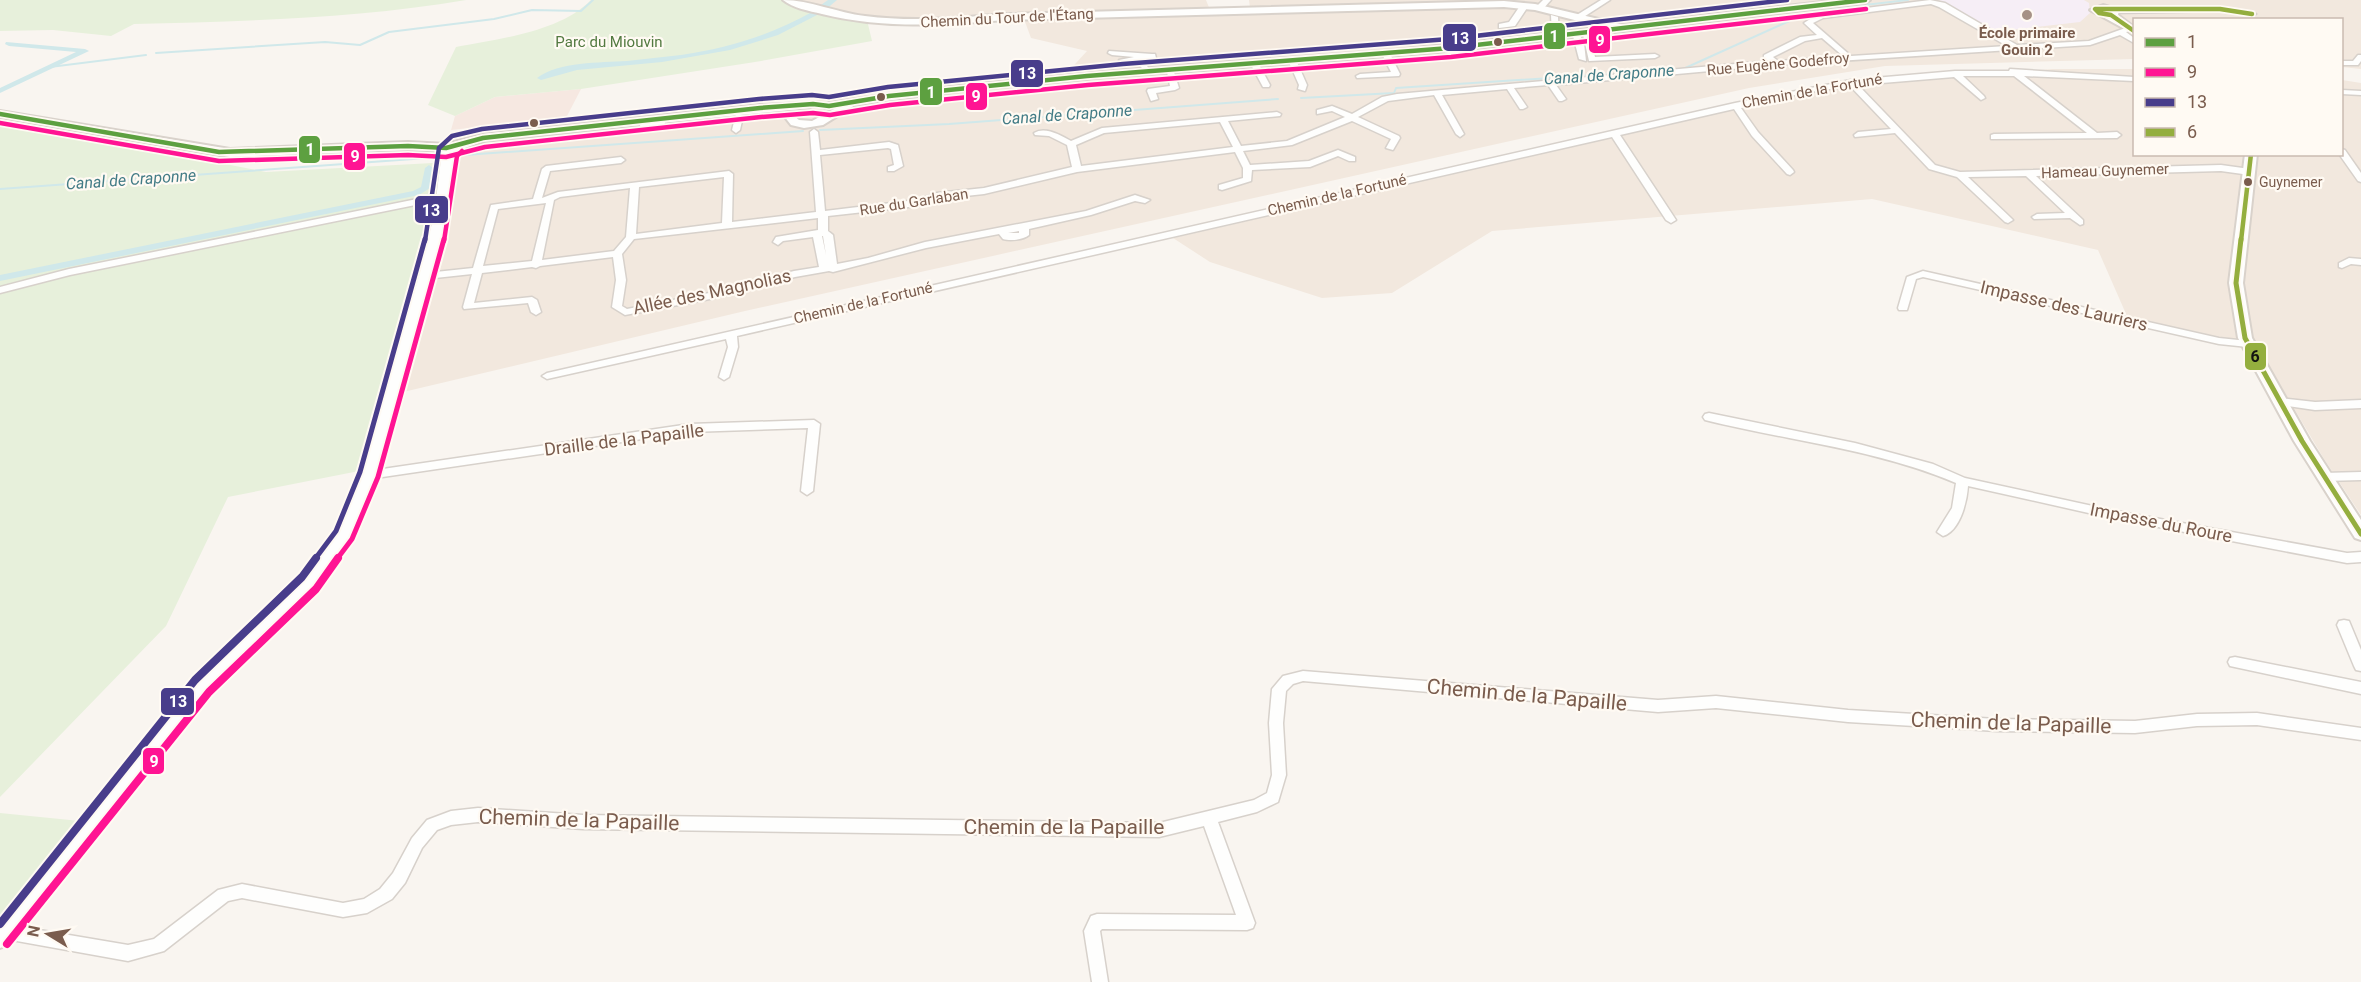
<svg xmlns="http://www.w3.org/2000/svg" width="2361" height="982" viewBox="0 0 2361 982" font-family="Roboto,sans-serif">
	<rect width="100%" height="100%" fill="#f9f5f0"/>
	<!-- residential -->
	<g fill="#f2e8de">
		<polygon points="783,0 1206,0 1210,10 1250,8 1249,0 2361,0 2361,69 2342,67 2342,20 2134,20 2134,59 1885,66 1749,88 745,311 399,393 451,158 457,146 639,118 1065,75 1087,51 1031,38 1024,19 924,26 817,13"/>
		<polygon points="2053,69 2134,69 2134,154 2342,154 2342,80 2361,83 2361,515 2324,459 2257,346 2130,323 2098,250 1872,199 1492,231 1392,293 1322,298 1210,262 1173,238 1742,107 1875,81"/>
	</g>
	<!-- commercial -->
	<polygon fill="#f6e8e1" points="581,89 566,118 451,130 455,116 495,97"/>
	<!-- education -->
	<polygon fill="#f6eef6" points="1939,0 2084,0 2089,3 2090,13 2080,22 1993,32"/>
	<!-- green -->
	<g fill="#e7f0db">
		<path d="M 0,0 L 466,0 C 355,19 245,21 134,24 L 111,36 L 53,30 L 0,31 Z"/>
		<path d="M 591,0 L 783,0 L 817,13 L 867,20 L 872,41 L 755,62 L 581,89 L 495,97 L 455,116 L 428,105 L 456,47 C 498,39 560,32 591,0 Z"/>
		<polygon points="0,120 266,172 433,163 414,298 386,394 359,471 228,497 166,626 0,797"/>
		<polygon points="0,813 80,821 0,919"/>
	</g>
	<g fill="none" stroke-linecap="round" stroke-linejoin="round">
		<!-- stream -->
		<g stroke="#d0e8ea" stroke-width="2">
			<polyline points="156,53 325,42 360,45 389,32 494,19 532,10 581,11 593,0"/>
			<polyline points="50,67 146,55"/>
			<polyline points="1683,69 1798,17 1821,10 1908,0"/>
			<polyline points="1301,98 1394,93 1396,88 1643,72"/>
			<polyline points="820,130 949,124 1278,99"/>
			<polyline points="451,156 803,131"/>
			<polyline points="0,189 441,157"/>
		</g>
		<!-- canal -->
		<g fill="#d0e8ea" fill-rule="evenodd">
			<polygon points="828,0 837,0 824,11 818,11 818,7"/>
			<path d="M 812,12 L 819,14 L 778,35 L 730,50 L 662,62 L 577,70 L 541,80 L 537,78 C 560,61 599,63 627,61 C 645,59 663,57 681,55 C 728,48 771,35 812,12 Z"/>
			<polygon points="6,42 85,49 89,51 0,93 0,88 76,52 9,46 5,44"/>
			<polygon points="429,165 433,168 430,188 419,195 0,281 0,275 413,191 421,187 425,168"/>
		</g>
		<!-- street casing -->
		<g stroke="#d7d1cb" stroke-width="3">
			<g id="street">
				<polygon points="1543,0 1551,0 1543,9 1537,9 1536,7"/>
				<polygon points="1601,0 1610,0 1579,20 1572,18"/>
				<path d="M 1930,0 L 1945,3 L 2017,45 L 2089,41 L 2131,26 L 2134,28 L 2134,30 L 2126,32 L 2134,38 L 2134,43 L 2120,35 L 2090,45 L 1776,65 L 1556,85 L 1566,99 L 1562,101 L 1559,101 L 1548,85 L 1514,88 L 1527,107 L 1523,109 L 1520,109 L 1507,89 L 1442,95 L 1464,134 L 1460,137 L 1456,134 L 1434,95 L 1388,101 L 1358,117 L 1399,136 L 1400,138 L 1393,150 L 1386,148 L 1391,139 L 1352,121 L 1292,145 L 1243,151 L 1250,165 L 1309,161 L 1338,150 L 1355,157 L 1355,161 L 1349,161 L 1338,156 L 1310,167 L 1252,170 L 1251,181 L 1222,190 L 1219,189 L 1219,185 L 1243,178 L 1243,168 L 1235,152 L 1077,172 L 984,194 L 938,199 L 918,206 L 828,216 L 828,231 L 833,235 L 837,264 L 868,258 L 925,242 L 1086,211 L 1135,195 L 1150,200 L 1145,203 L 1135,201 L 1091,215 L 1029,229 L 1029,235 C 1023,240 1010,241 1003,239 L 999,234 L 926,248 L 833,272 L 829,271 L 795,277 L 710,299 L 625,315 L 612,307 L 616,280 L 613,257 L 540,266 L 536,268 L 532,267 L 482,273 L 474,303 L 532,297 L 537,300 L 541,312 L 536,315 L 531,312 L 528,303 L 464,309 L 463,307 L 472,274 L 426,279 L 421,276 L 426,273 L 473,268 L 491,205 L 533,199 L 542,169 L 546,166 L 621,157 L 625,160 L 621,163 L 550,171 L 542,198 L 558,192 L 729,171 L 733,174 L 732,222 L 816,212 L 810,132 L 814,129 L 818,132 L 820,150 L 889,142 L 898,145 L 903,166 L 894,171 L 888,171 L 888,167 L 894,165 L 891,149 L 888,148 L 820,155 L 825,211 L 916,200 L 937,193 L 984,188 L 1072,167 L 1067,145 L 1049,136 L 1035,135 L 1034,133 C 1045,126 1060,135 1071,141 L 1102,128 L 1277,112 L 1281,114 L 1280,116 L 1228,121 L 1241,146 L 1287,141 L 1345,117 L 1332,111 L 1317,114 L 1317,110 L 1332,106 L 1352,114 L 1382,97 L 1397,94 L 1769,61 L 1764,59 L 1764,55 L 1800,37 L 1817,35 L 1804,23 L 1818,14 ZM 1931,4 L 1939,7 L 2007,46 L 1851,56 L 1813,23 L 1823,18 ZM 1822,38 L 1843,56 L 1778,61 L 1773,57 L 1805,41 ZM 1220,122 L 1233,147 L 1081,166 L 1076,145 L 1104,133 ZM 724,177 L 722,223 L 636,234 L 639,187 ZM 630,188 L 626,237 L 614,251 L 542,260 L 554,200 L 560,197 ZM 546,203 L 532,261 L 483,266 L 498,209 ZM 818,218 L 818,230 L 776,237 L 773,242 L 778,245 L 783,241 L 813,237 L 819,267 L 794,271 L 709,293 L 627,309 L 622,306 L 626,280 L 622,254 L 634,239 ZM 1019,231 L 1019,233 L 1008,233 ZM 822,236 L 823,236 L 826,255 Z"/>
				<polygon points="1522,3 1529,5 1515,26 1499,28 1499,24 1509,22"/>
				<polygon points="2220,7 2256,14 2252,16 2220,11 2113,13 2109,11 2113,9"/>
				<polygon points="1551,15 1558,17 1559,38 1552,36"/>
				<polygon points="1582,30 1589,32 1595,57 1655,54 1659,56 1655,58 1589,61"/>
				<polygon points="1572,32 1578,32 1584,43 1586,61 1579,59"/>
				<polygon points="1109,51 1152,54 1155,54 1156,58 1143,61 1151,71 1147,73 1138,64 1119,60 1134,57 1112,55 1108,53"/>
				<polygon points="1383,52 1390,54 1400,74 1399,76 1357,78 1356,76 1360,74 1391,72 1382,54"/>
				<polygon points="2358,55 2361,55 2361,61 2358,65 2342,65 2342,61 2353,61"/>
				<polygon points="1289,58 1296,60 1307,85 1305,91 1298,89 1299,85 1288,60"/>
				<polygon points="1251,61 1257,61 1270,85 1269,87 1263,87 1250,63"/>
				<polygon points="1166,67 1173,69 1179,88 1175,90 1156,93 1158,99 1151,101 1147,91 1148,89 1170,86"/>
				<polygon points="2010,69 2134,77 2134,81 2024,76 2097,133 2117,132 2121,135 2117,138 1991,139 1991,135 1994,134 2087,133 2014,76 1963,76 1984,96 1985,98 1981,100 1954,77 1858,85 1935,165 1960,172 2221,165 2250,169 2254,172 2250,175 2221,171 2036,176 2083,220 2083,224 2080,225 2070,218 2034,219 2032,217 2037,214 2065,213 2026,176 1968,177 2011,218 2013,220 2008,223 2005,222 1957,177 1929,169 1895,133 1855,137 1854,135 1858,132 1891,129 1850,86 1803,93 1741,108 1758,132 1793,170 1794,172 1790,175 1787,174 1752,136 1734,109 1620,135 1676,220 1671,223 1666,220 1612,137 737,336 738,347 729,377 724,380 719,377 728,347 726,339 547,379 542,376 547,373 1735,103 1851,80 1955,71 2009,71"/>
				<polygon points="2342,90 2361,91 2361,95 2342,94"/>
				<polygon points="736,114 743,116 740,130 736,133 732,130"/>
				<polygon points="662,116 666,119 664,126 644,129 640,126 642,118 648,118 649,123 657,122 659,117"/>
				<polygon points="2342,149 2345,150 2361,173 2361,182 2358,181 2339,154 2342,154"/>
				<polygon points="442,194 445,195 445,199 70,275 0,293 0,287 69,269"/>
				<polygon points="2349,258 2361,259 2361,265 2351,264 2342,268 2339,267 2339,263"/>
				<polygon points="1923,271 2219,338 2248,341 2253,344 2248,347 2219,344 1923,277 1916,279 1907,310 1899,310 1898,308 1907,277"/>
				<polygon points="2279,398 2315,402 2361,400 2361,408 2315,410 2275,404 2273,402"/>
				<path d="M 1709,413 L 1855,443 L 1933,464 L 1965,478 L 2111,510 L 2347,553 L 2361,552 L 2361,562 L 2347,563 L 2111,518 L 1968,486 C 1967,502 1960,531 1943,536 L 1937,532 L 1952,508 L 1956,483 C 1876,449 1789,441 1705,420 L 1703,417 L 1705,414 Z"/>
				<polygon points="814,420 820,424 813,491 807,495 801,491 808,428 690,432 369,479 363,475 369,471 690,424"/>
				<polygon points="2361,472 2361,480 2324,481 2318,477 2324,473"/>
				<polygon points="2344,620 2349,621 2361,650 2361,671 2356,670 2354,666 2337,625 2339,621"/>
				<polygon points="2235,657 2361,682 2361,694 2230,666 2228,662 2230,658"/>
				<polygon points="1303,671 1658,700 1716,696 1848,710 1997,719 2135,721 2197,714 2257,713 2361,728 2361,740 2257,725 2197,726 2135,733 1997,731 1848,722 1716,708 1658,712 1303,681 1293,684 1286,691 1283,723 1286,775 1278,802 1257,812 1218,822 1255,923 1253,928 1247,930 1102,929 1100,931 1108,982 1092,982 1084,931 1091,916 1097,914 1236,915 1204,826 1159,837 583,829 478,822 451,825 437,830 422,848 405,883 392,899 367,913 343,917 242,898 228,901 164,951 128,961 0,938 0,926 4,924 128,945 154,939 218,890 242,884 343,903 364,899 380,889 393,873 412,838 427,820 451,811 478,808 583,815 1159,823 1254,800 1267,793 1272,775 1269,723 1272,689 1283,676"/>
			</g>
		</g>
		<!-- secondary casing -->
		<g stroke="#d9d2cb" stroke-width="4">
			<g id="secondary">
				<path d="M 783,0 C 810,0 838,13 865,16 C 911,22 959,18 1005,14 L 1504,1 L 1535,4 L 1624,25 L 1839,0 L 1870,0 L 1865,3 L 1615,32 L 1610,29 L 1535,10 L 1504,7 L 1005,20 C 943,25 882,29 822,14 C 809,11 793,8 783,0 Z"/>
				<polygon points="2103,5 2119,10 2118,15 2134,27 2134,34 2090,10"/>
				<path d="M 1604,28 L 1608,29 L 1608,33 L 1411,55 L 1106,77 L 967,90 L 855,105 L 823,125 L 804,128 L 791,125 L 784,116 L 790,113 L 799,120 L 812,121 L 836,108 L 825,108 L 823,106 L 829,103 C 1013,75 1198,65 1383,51 C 1457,45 1530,32 1604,28 Z"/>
				<polygon points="805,103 811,106 809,108 484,141 454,152 446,215 433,276 377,475 353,535 315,588 209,691 8,945 0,948 0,921 195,681 303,578 336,533 361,475 419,276 434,215 442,151 408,150 230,157 0,117 0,111 230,149 408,142 446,144 483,134 760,105"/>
				<polygon points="2245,154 2257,154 2243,283 2252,338 2310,441 2361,520 2361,540 2355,538 2294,441 2238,338 2229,283"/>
			</g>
		</g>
		<!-- street -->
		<use href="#street" fill="#fefefd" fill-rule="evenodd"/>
		<!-- secondary -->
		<use href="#secondary" fill="#fefefd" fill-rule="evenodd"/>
		<!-- bus-1 casing -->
		<g stroke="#fffaf3" stroke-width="8">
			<polyline id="bus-1" points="0,114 219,152 408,146 446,148 483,138 760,108 813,104 829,106 889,96 1087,76 1450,48 1865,0"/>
		</g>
		<!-- bus-2-far2 casing -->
		<g stroke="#fffaf3" stroke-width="8">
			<g id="bus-2-far2">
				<polyline points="0,123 219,161 408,155 446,157 485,147 761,117 813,113 830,115 890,105 1088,85 1451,57 1866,9"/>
				<polyline points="444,241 457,156 462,151"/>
			</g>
		</g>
		<!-- bus-2-far1 casing -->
		<g stroke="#fffaf3" stroke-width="9">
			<polyline id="bus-2-far1" points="337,559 352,539 378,477 444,239"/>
		</g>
		<!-- bus-2 casing -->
		<g stroke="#fffaf3" stroke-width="12">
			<polyline id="bus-2" points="7,944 209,692 316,589 338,558"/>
		</g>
		<!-- bus-3-far2 casing -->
		<g stroke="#fffaf3" stroke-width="8">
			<polyline id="bus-3-far2" points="425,241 439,148 452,136 482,129 759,99 812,95 829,97 888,87 1123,64 1449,39 1787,0"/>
		</g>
		<!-- bus-3-far1 casing -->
		<g stroke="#fffaf3" stroke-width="9">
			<polyline id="bus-3-far1" points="315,559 336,531 360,472 425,239"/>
		</g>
		<!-- bus-3 casing -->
		<g stroke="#fffaf3" stroke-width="12">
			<polyline id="bus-3" points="0,924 195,680 302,577 316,558"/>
		</g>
		<!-- bus-4-far1 casing -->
		<g stroke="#fffaf3" stroke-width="8">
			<g id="bus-4-far1">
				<polyline points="2134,31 2111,15 2099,13 2095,9 2220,9 2252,14"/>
				<polyline points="2241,241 2251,154"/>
			</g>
		</g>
		<!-- bus-4 casing -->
		<g stroke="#fffaf3" stroke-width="9">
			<polyline id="bus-4" points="2241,239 2236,283 2245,338 2302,441 2361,534"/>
		</g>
		<!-- bus-1 -->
		<use href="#bus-1" stroke="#5da040" stroke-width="4.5"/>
		<!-- bus-2-far2 -->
		<use href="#bus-2-far2" stroke="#ff1493" stroke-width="4.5"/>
		<!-- bus-2-far1 -->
		<use href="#bus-2-far1" stroke="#ff1493" stroke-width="5"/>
		<!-- bus-2 -->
		<use href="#bus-2" stroke="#ff1493" stroke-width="8"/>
		<!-- bus-3-far2 -->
		<use href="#bus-3-far2" stroke="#483d8b" stroke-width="4.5"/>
		<!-- bus-3-far1 -->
		<use href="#bus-3-far1" stroke="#483d8b" stroke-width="5"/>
		<!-- bus-3 -->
		<use href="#bus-3" stroke="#483d8b" stroke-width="8"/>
		<!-- bus-4-far1 -->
		<use href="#bus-4-far1" stroke="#94ae3e" stroke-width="4.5"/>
		<!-- bus-4 -->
		<use href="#bus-4" stroke="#94ae3e" stroke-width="5"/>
	</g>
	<!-- markers -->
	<circle fill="#a69286" stroke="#fffaf3" stroke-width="2" cx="2027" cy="15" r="6"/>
	<g fill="#7a5c4d" stroke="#fffaf3" stroke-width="2">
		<circle cx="1498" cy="42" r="5"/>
		<circle cx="881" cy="97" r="5"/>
		<circle cx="534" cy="123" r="5"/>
		<circle cx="2248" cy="182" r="5"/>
	</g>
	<g text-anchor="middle" stroke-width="4.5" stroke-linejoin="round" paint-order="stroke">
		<!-- far-bus labels -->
		<g font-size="14" fill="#7a5c4d" stroke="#fffaf3" text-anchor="start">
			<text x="2259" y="187">Guynemer</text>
		</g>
		<!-- far-street labels -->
		<g font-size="15" fill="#7a5c4d" stroke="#fffaf3">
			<text transform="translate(1007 18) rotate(-3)" y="5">Chemin du Tour de l'Étang</text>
			<text transform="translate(1778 64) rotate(-5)" y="5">Rue Eugène Godefroy</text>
			<text transform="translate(1812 91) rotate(-10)" y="5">Chemin de la Fortuné</text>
			<text transform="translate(2105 171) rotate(-2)" y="5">Hameau Guynemer</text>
			<text transform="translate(1337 195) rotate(-13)" y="5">Chemin de la Fortuné</text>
			<text transform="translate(914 202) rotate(-9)" y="5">Rue du Garlaban</text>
			<text transform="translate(863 303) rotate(-13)" y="5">Chemin de la Fortuné</text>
		</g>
		<!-- far-poi labels -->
		<g font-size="15" font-weight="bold" fill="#7a5c4d" stroke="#fffaf3">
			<text x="2027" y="38">École primaire<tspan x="2027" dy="17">Gouin 2</tspan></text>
		</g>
		<!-- far-park labels -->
		<g font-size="15" fill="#537a41" stroke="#fffaf3">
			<text x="609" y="47">Parc du Miouvin</text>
		</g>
		<!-- far-water labels -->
		<g font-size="16" font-style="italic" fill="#437c86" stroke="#fffaf3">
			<text transform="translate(1609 74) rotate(-4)" y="6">Canal de Craponne</text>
			<text transform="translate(1067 114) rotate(-4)" y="6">Canal de Craponne</text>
			<text transform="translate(131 179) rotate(-4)" y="6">Canal de Craponne</text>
		</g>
		<!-- street labels -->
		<g font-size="18" fill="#7a5c4d" stroke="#fffaf3">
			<text transform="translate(712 292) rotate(-12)" y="6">Allée des Magnolias</text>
			<text transform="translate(2064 306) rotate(13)" y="6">Impasse des Lauriers</text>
			<text transform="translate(624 440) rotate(-7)" y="6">Draille de la Papaille</text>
			<text transform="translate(2161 523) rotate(11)" y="6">Impasse du Roure</text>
		</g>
		<!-- near-street labels -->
		<g font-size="21" fill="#7a5c4d" stroke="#fffaf3">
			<text transform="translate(1527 695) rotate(5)" y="7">Chemin de la Papaille</text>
			<text transform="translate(2011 723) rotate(2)" y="7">Chemin de la Papaille</text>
			<text transform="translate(579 820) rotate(2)" y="7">Chemin de la Papaille</text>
			<text x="1064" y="834">Chemin de la Papaille</text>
		</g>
	</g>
	<g stroke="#fffaf3" stroke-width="2">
		<rect x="1543" y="22" width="23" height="28" rx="6" fill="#5da040"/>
		<rect x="1442" y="23" width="35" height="29" rx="6" fill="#483d8b"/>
		<rect x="1588" y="25" width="23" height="29" rx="6" fill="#ff1493"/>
		<rect x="1010" y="59" width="34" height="29" rx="6" fill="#483d8b"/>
		<rect x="919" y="77" width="24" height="29" rx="6" fill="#5da040"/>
		<rect x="965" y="82" width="23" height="29" rx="6" fill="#ff1493"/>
		<rect x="298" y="135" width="23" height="29" rx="6" fill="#5da040"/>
		<rect x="343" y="142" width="23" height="29" rx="6" fill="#ff1493"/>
		<rect x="414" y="195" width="35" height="29" rx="6" fill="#483d8b"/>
		<rect x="2244" y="342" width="23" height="29" rx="6" fill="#94ae3e"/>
		<rect x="160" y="687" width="35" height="29" rx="6" fill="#483d8b"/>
		<rect x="142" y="747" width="23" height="28" rx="6" fill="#ff1493"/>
	</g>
	<g font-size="16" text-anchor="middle" font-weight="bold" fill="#fff">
		<text x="1554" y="42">1</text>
		<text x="1460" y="44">13</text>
		<text x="1600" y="46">9</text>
		<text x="1027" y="79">13</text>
		<text x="931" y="98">1</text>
		<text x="976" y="102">9</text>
		<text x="310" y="155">1</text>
		<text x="355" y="162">9</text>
		<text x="431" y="216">13</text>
		<text x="178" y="707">13</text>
		<text x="154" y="767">9</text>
	</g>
	<g font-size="16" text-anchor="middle" font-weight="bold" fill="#111">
		<text x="2255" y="362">6</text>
	</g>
	<!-- legend -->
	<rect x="2133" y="18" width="210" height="138" fill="#fffaf3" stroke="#cabbb1" stroke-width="1.5"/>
	<rect x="2145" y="38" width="30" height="9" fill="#5da040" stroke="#cabbb1" stroke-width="1.5"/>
	<text x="2187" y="48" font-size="18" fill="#7a5c4d">1</text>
	<rect x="2145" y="68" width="30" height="9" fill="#ff1493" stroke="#cabbb1" stroke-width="1.5"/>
	<text x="2187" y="78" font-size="18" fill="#7a5c4d">9</text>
	<rect x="2145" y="98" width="30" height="9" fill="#483d8b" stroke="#cabbb1" stroke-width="1.5"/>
	<text x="2187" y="108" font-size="18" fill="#7a5c4d">13</text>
	<rect x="2145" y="128" width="30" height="9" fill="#94ae3e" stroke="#cabbb1" stroke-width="1.5"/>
	<text x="2187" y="138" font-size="18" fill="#7a5c4d">6</text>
	<!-- north arrow -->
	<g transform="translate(48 934) rotate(281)" stroke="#fffaf3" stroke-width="4.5" paint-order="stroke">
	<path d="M0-4.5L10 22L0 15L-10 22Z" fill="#7a5c4d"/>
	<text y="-9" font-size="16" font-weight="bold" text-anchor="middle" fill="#7a5c4d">N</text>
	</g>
</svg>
